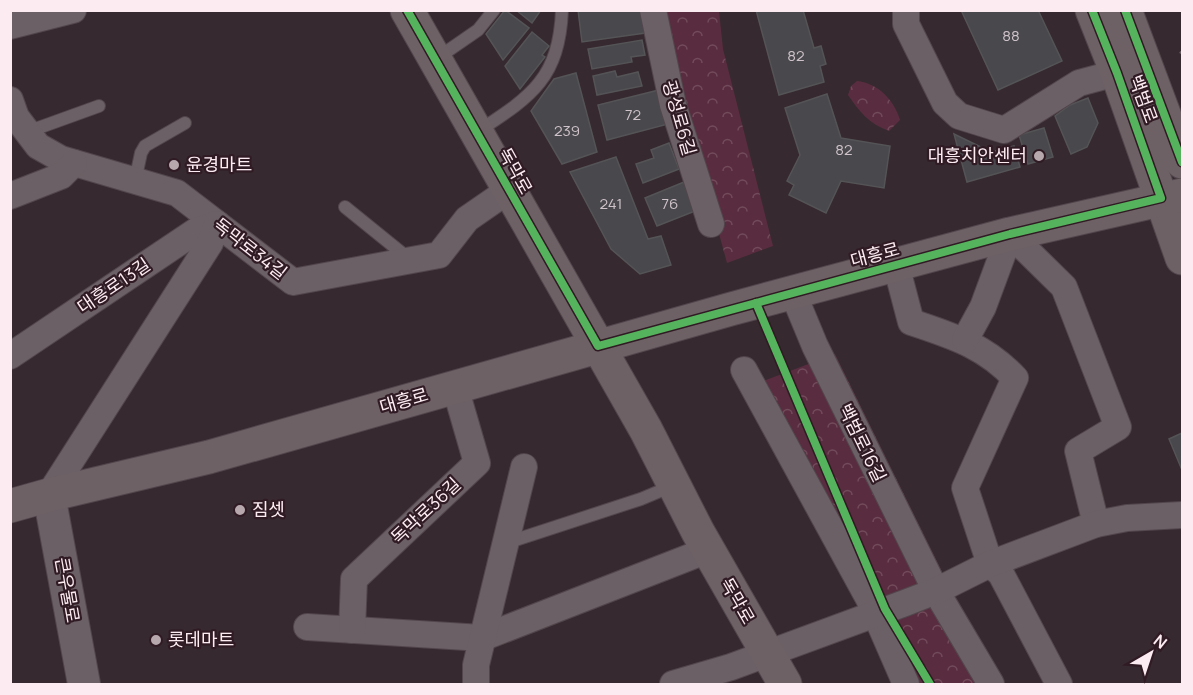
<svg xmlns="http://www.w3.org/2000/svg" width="1193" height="695" viewBox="0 0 1193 695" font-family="Manrope,'Noto Sans KR',sans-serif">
	<defs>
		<pattern id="park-crowns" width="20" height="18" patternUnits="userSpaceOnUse" patternTransform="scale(1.5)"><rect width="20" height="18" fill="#592c3f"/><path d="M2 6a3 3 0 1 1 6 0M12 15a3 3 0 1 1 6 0" fill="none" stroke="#724b5b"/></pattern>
	</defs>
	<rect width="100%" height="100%" fill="#36292f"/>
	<!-- park -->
	<g fill="url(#park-crowns)">
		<polygon points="666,11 719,11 723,49 773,246 727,263 670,53"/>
		<path d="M 857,81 C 878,83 894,100 900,120 L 889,131 C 869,124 859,111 848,95 L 851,86 Z"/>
		<polygon points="835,354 973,635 1003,684 913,684 755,384"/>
	</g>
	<!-- building -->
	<g fill="#49494d" stroke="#545457" stroke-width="1.5">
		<polygon points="505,10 529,28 503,60 486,34"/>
		<polygon points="516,10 541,10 532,23"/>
		<polygon points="578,10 641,10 645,33 582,42"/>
		<polygon points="756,10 803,10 814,48 821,46 826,64 820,66 824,82 779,95"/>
		<polygon points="961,10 1038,10 1062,61 998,90"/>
		<polygon points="532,32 549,46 542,55 545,57 520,89 505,66"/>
		<polygon points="642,40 645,55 631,57 632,62 592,69 588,49"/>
		<polygon points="615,71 617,77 638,72 642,86 597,95 593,76"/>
		<polygon points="576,73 597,152 562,164 531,111 554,79"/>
		<polygon points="659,90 668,124 607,140 598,105"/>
		<polygon points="827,94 841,138 890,146 884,188 841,181 826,213 789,195 794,185 787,181 800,155 785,108"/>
		<polygon points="1088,98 1098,123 1087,147 1071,154 1055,116 1070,105"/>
		<polygon points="1044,128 1053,157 1028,164 1019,135"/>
		<polygon points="954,134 991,152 1014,146 1020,167 967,182"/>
		<polygon points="669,143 679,169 643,183 636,164 654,158 651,150"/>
		<polygon points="616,157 648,239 661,236 671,265 640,274 611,249 570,172"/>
		<polygon points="684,182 695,211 657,226 645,198"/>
		<polygon points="1182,433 1182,470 1169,439"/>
	</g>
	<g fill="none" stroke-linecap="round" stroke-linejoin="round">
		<!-- service casing -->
		<g stroke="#52464c" stroke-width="14">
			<g id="service">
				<polyline points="436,59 478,30 494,10"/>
				<polyline points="27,132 99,106"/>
				<path d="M 477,132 C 530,97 559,80 562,10"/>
				<polyline points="135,181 141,153 145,146 185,123"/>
				<polyline points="345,207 403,254 408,261"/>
				<polyline points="506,543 641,499 672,486"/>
			</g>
		</g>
		<!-- minor casing -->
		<g stroke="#52464c" stroke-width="28">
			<g id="minor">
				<polyline points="653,10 673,105 711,224"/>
				<polyline points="906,10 906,24 945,103 959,116 1004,130 1079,83 1135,68"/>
				<polyline points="10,26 73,10"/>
				<polyline points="10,100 16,117 38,146 61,159 177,193 293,282 439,255 467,219 509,190"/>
				<polyline points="10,196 61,176 74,163"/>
				<path d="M 896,265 L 911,322 C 952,336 984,345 1015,378 L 965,488 L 990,564 L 1001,574 L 1059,684"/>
				<polyline points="793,293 815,346 936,591 991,684"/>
				<polyline points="965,340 983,307 1010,234 1064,287 1118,427 1078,451 1096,524"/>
				<polyline points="10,356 196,231 217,224"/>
				<polyline points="744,370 869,599 906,684"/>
				<polyline points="49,495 210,243 217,224"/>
				<polyline points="307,627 482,638 708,550"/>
				<polyline points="352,630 354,579 477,463 455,387"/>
				<polyline points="476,684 476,665 524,467"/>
				<polyline points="673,684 731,667 905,603 936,591 990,564 1096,524 1127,518 1182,515"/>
			</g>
		</g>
		<!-- tertiary casing -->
		<g stroke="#52464c" stroke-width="34">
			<polyline id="tertiary" points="49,495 84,684"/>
		</g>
		<!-- secondary casing -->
		<g stroke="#52464c" stroke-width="35">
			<g id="secondary">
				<polyline points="407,10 646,430 698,532 785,684"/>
				<polyline points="1092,10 1117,73 1182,258"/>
				<polyline points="1125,10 1182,162"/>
				<polyline points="10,506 49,495 209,457 731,309 1010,234 1182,195"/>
			</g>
		</g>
		<!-- path -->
		<polyline stroke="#695f63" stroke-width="4" stroke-dasharray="3 3" stroke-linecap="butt" points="1181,54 1182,52"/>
		<!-- service -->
		<use href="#service" stroke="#6b6065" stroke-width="12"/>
		<!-- minor -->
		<use href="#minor" stroke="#6b6065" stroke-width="26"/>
		<!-- tertiary -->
		<use href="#tertiary" stroke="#6b6065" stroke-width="32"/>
		<!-- secondary -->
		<use href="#secondary" stroke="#6e6166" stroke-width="33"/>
		<!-- cycleway casing -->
		<g stroke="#301b24" stroke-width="11">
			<g id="cycleway">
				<polyline points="407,10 598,346 1010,234 1161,198 1117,73 1092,10"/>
				<polyline points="1125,10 1182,162"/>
				<polyline points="756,303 885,609 930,684"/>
			</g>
		</g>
		<!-- cycleway -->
		<use href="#cycleway" stroke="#56b35d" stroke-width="8"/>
	</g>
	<!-- markers -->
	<g fill="#b7a8ae" stroke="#301b24" stroke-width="2">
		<circle cx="1039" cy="156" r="6"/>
		<circle cx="174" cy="165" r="6"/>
		<circle cx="240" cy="510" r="6"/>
		<circle cx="156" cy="640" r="6"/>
	</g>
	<g text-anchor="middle" stroke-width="4.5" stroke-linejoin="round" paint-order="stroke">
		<!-- number labels -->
		<g font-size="15" fill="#cfc3c9">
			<text x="1011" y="41">88</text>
			<text x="796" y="61">82</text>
			<text x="633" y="120">72</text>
			<text x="567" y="136">239</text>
			<text x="844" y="155">82</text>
			<text x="611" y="209">241</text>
			<text x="670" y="209">76</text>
		</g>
		<!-- street labels -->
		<g font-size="18" fill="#fcecf2" stroke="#301b24">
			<text transform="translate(1143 99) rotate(70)" y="6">백범로</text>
			<text transform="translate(679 118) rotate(74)" y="6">광성로6길</text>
			<text transform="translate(515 171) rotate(61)" y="6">독막로</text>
			<text transform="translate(250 249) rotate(38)" y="6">독막로34길</text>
			<text transform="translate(875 255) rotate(-15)" y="6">대흥로</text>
			<text transform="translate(114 286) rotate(-34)" y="6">대흥로13길</text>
			<text transform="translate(404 401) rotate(-16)" y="6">대흥로</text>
			<text transform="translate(862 443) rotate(64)" y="6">백범로16길</text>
			<text transform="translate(426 511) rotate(-43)" y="6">독막로36길</text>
			<text transform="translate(67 590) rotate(80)" y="6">큰우물로</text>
			<text transform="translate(737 601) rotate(60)" y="6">독막로</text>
		</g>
		<!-- poi labels -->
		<g font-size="18" fill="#fcecf2" stroke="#301b24" text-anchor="start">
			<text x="1027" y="162" text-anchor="end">대흥치안센터</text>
			<text x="186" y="171">윤경마트</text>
			<text x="252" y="516">짐셋</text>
			<text x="168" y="646">롯데마트</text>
		</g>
	</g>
	<!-- border -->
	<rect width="1193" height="695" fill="none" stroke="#fcecf2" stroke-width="24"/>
	<!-- north arrow -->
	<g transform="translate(1151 653) rotate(39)" stroke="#301b24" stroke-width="4.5" paint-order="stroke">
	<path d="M0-4.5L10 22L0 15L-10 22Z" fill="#fcecf2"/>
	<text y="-9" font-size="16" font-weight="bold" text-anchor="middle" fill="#fcecf2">N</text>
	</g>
</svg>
